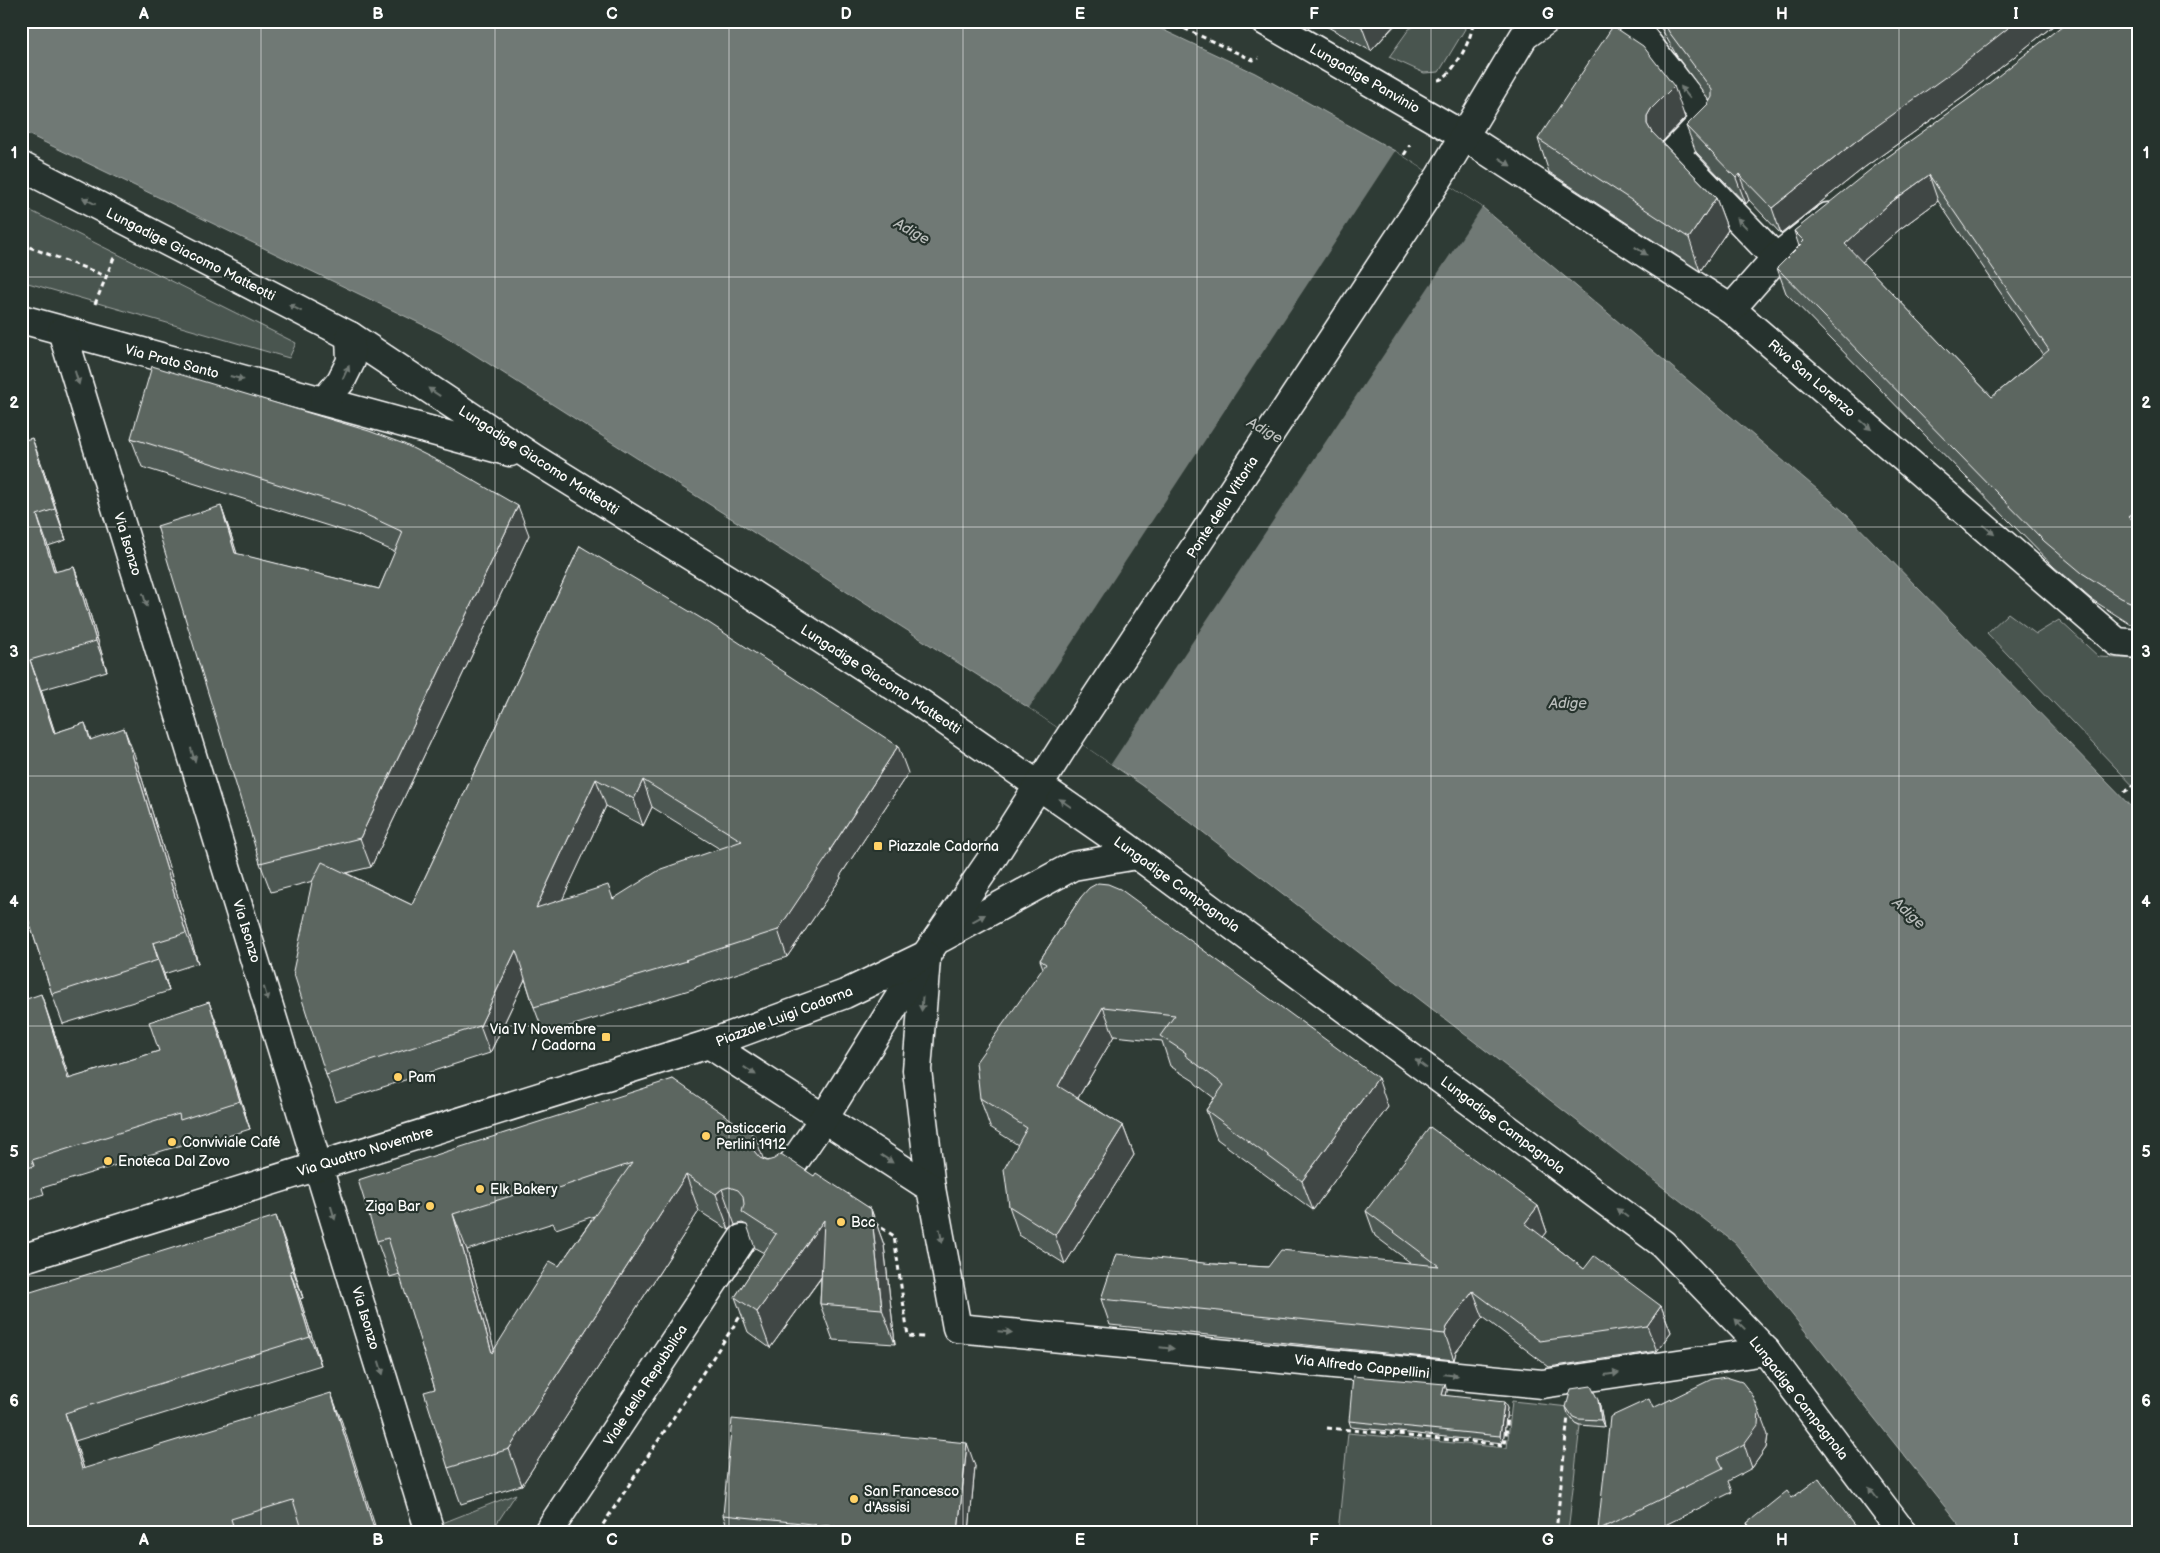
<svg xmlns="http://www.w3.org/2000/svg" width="2160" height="1553" viewBox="0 0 2160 1553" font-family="'Balsamiq Sans',sans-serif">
	<rect width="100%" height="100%" fill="#2f3b35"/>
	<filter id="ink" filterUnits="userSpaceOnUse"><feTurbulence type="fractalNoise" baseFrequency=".02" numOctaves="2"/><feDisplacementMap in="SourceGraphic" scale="10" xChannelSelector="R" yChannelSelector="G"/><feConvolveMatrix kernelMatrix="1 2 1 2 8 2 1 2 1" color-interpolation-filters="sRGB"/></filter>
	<g filter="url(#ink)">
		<!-- green -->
		<g fill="#4a544f" stroke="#a4aaa7">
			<polygon points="1425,21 1463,21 1465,29 1439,72 1424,73 1389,57 1409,29"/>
			<polygon points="21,206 296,343 289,358 21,281"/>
			<polygon points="2008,613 2036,634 2059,620 2099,657 2139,659 2139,792 1987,633"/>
			<path d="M 1512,1401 L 1569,1407 C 1569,1417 1571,1421 1580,1426 L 1568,1532 L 1338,1532 L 1348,1433 L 1507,1448 Z"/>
			<polygon points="516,1494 491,1532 442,1532 440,1524"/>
		</g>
		<!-- water -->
		<polygon fill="#707975" stroke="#a9afac" points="21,21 1144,21 1255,73 1395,151 1482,207 1843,511 2139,815 2139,1532 1965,1532 1735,1243 1142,785 1029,708 442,334 21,131"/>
		<!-- pier -->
		<polygon fill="#2f3b35" points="1395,151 1482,207 1111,764 1029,708"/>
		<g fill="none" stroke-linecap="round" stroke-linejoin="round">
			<!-- minor casing -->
			<g stroke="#fff" stroke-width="31">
				<g id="minor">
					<polyline points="1265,21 1464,136 1731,309 2117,642 2139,644"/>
					<polyline points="1630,21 1706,119 1674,152 1776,258"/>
					<polyline points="21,166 350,336 533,458 728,579 917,701 1124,845 1663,1244 1766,1351 1902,1532"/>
					<polyline points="1731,309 1776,258 1828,217"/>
					<polyline points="21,319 510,452"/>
					<polyline points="62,331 430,1532"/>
					<polyline points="324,401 341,381 351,361 350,336"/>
					<polyline points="941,938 1073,866 1137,855"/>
					<polyline points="926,959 917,1070 931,1188 957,1328 1542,1384 1766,1351"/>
					<polyline points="709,1044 931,1188"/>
					<polyline points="781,1181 824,1118 926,955 995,854 1065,744 1440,176 1524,36 1545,21"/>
					<polyline points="21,1259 709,1044 845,994 926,955"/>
					<polyline points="548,1532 742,1239"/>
				</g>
			</g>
			<!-- path -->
			<g stroke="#fff" stroke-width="3" stroke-dasharray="5 4" stroke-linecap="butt">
				<polyline points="1168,21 1253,60 1259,58"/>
				<path d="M 1438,80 C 1451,79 1476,34 1472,21"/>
				<polyline points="1404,155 1410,145"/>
				<polyline points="21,244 106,276"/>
				<polyline points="95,304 115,255"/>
				<polyline points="2124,792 2139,783"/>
				<polyline points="874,1223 894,1236 908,1336 924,1337"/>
				<polyline points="1327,1428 1408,1435"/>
				<polyline points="1408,1436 1505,1445 1508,1416"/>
				<polyline points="598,1532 743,1312"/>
				<polyline points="1556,1532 1568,1416"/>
			</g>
			<!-- minor -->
			<use href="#minor" stroke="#26332d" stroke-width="28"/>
		</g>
		<!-- wall -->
		<g fill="#4e5853" stroke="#fff" fill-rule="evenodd">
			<polygon points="1317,21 1399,21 1371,51"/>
			<polygon points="1657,21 2059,21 1965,96 1865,167 1781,234 1749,200 1746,204 1696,152 1686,126 1708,104 1710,101 1678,58"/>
			<path d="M 2139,21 L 2139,627 L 2130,624 L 2091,599 L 2054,567 L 1786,293 L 1777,268 L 1799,246 L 1794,231 L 1974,95 ZM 1938,201 L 2043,355 L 1992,397 L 1862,262 L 1900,229 Z"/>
			<polygon points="1685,118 1662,142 1716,198 1728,230 1700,271 1549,172 1538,139"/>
			<path d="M 131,438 L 529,535 L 371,867 L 346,873 L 412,905 L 580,546 L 908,773 L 840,876 L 841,878 L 787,957 L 696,987 L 696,988 L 544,1034 L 534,1007 L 525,979 L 490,1053 L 336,1102 L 326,1075 L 313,881 L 271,892 L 260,863 L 221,506 L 231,535 L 237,554 L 379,589 L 395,552 L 357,535 L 142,467 ZM 606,806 L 643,826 L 652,807 L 720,849 L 613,899 L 562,900 Z"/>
			<polygon points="21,441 43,468 66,540 48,546 56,572 74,567 85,597 107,671 41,690 55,733 85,723 91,740 136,759 198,963 164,974 169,991 63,1024 52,994 21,896"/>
			<polygon points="1081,897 1388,1107 1313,1210 1217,1139 1206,1110 1214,1098 1196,1084 1194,1081 1170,1066 1162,1041 1114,1036 1078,1098 1123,1126 1134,1155 1065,1264 1019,1235 1009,1206 1018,1145 990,1127 980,1098 1043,968 1040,960"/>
			<polygon points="21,1001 51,1023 69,1079 159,1051 219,1030 250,1129 190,1148 188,1143 42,1188 44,1194 21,1201"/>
			<path d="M 673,1079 L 763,1159 L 814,1176 L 871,1209 L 884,1245 L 895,1344 L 833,1340 L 820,1304 L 821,1278 L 770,1348 L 748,1332 L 735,1297 L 764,1253 L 755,1248 L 747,1225 L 742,1223 L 735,1225 L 729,1230 L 699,1211 L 522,1485 L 461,1504 L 448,1468 L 435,1389 L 400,1274 L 390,1277 L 377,1241 ZM 594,1216 L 559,1266 L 494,1350 L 467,1250 L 553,1223 L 556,1229 Z"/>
			<polygon points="1538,1206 1547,1232 1543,1237 1584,1269 1661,1306 1671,1332 1657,1351 1549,1367 1483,1317 1456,1352 1454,1360 1110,1325 1101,1299 1214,1264 1268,1267 1411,1263 1375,1236 1366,1211"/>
			<polygon points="286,1244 303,1298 300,1299 321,1365 75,1441 84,1469 342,1422 302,1528 291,1532 21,1532 21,1295"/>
			<polygon points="1447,1391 1446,1396 1507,1408 1503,1443 1351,1427 1349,1421"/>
			<polygon points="1598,1400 1600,1406 1604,1427 1580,1425 1575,1423 1568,1414 1566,1407"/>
			<polygon points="1653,1408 1768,1435 1766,1448 1752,1468 1728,1481 1732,1492 1651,1532 1598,1532 1598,1530"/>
			<polygon points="975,1466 969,1532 729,1532 723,1515"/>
			<polygon points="1792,1498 1860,1532 1750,1532 1747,1523"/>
		</g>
		<!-- shaded-wall -->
		<g fill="#404744" stroke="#fff">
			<polygon points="1367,21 1398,21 1371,51 1362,27"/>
			<polygon points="2017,21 2059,21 1965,96 1865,167 1781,234 1772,208 1856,141"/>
			<polygon points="1674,86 1685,118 1662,142 1659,148 1647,124 1647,116 1651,109"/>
			<polygon points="1739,174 1749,200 1746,204 1736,178"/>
			<polygon points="1929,175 1938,201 1900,229 1854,269 1845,244 1890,203"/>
			<polygon points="1716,198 1728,230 1700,271 1689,238"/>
			<polygon points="32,438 43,468 66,540 55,509"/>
			<polygon points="221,506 231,535 246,582 235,553"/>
			<polygon points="518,506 529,535 371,867 360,838"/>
			<polygon points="2139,508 2139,540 2128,516"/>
			<polygon points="37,515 48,546 65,603 54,572"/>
			<polygon points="74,567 85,597 107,671 96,641"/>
			<polygon points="30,660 41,690 65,763 54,733"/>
			<polygon points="124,728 136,759 198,963 186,933"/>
			<polygon points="898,746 908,773 840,876 841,878 787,957 778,930"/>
			<polygon points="596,779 606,806 546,935 536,908"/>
			<polygon points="643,780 652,807 643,826 634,799"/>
			<polygon points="153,943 164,974 169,991 158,960"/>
			<polygon points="516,950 526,977 490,1053 480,1026"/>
			<polygon points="41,994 51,1023 79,1107 68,1079"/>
			<polygon points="209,1002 219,1030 250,1129 240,1101"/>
			<polygon points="1103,1007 1114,1036 1068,1115 1058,1086"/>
			<polygon points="1378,1078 1388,1107 1313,1210 1302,1181"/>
			<polygon points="1123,1126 1134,1155 1065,1264 1055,1235"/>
			<polygon points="755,1136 768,1172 754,1151 752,1143"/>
			<polygon points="686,1175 699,1211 522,1485 509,1449"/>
			<polygon points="722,1189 735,1225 729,1230 716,1194"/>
			<polygon points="1538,1206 1547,1232 1534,1249 1525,1223"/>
			<polygon points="871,1209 884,1245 895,1344 882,1309"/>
			<polygon points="453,1214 467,1250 505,1389 492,1353"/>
			<polygon points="276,1216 286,1244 303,1298 293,1270"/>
			<polygon points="824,1220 837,1255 770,1348 757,1312"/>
			<polygon points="290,1271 300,1299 321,1365 310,1337"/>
			<polygon points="1473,1291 1483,1317 1456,1352 1454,1360 1445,1334 1447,1327"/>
			<polygon points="1661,1306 1671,1332 1657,1351 1647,1326"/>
			<polygon points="1445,1384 1447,1391 1445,1402 1442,1395"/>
			<polygon points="331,1393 342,1422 377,1532 375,1532"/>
			<polygon points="1598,1400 1600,1406 1604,1427 1601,1420"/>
			<polygon points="1504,1402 1507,1408 1503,1443 1500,1436"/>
			<polygon points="1759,1411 1768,1435 1766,1448 1752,1468 1744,1444"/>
			<polygon points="65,1413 75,1441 93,1497 82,1469"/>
			<polygon points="967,1443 975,1466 969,1532 958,1532"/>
		</g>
		<!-- building -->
		<g fill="#5b6661" stroke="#fff" fill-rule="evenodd">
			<polygon points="1352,21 1367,21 1362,27"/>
			<polygon points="1663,21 2017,21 1955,70 1856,141 1772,208 1739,174 1736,178 1686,126 1708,104 1712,97 1712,90 1669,32"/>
			<path d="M 2068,21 L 2139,21 L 2139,508 L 2128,516 L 2139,525 L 2139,603 L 2137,605 L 2121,598 L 2082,573 L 2044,541 L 1777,268 L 1804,241 L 1794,231 L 1875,166 L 1974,95 ZM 1929,175 L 2049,350 L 1992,397 L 1845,244 L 1890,203 Z"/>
			<polygon points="1613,26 1643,46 1674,86 1651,109 1647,116 1647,124 1651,131 1716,198 1689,238 1538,139"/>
			<polygon points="152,366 369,431 404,444 452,468 518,506 360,838 260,863 157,526 221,506 235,553 379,589 403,532 347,506 131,438"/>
			<polygon points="32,438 55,509 37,515 54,572 74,567 96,641 30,660 54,733 85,723 90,740 124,728 186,933 153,943 158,960 52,994 21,896 21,441"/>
			<path d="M 580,546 L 709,623 L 898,746 L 830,850 L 831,851 L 778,930 L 685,960 L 687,961 L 534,1007 L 516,950 L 480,1026 L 326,1075 L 293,971 L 312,882 L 322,862 L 412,905 ZM 596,779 L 634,799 L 643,780 L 742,841 L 661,869 L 613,899 L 608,885 L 536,908 Z"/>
			<polygon points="1098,883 1108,884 1120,889 1378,1078 1302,1181 1206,1110 1224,1085 1185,1055 1186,1053 1160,1036 1175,1015 1103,1007 1058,1086 1123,1126 1055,1235 1009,1206 1004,1169 1027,1128 980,1098 976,1062 1046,964 1040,960 1081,897 1089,888"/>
			<polygon points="41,994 68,1079 159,1051 149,1022 209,1002 240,1101 180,1120 179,1114 32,1160 34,1166 21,1170 21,1001"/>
			<path d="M 673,1079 L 755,1136 L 752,1143 L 754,1151 L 760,1158 L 767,1161 L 774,1159 L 781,1154 L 814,1176 L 816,1173 L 871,1209 L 882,1309 L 820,1304 L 824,1220 L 757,1312 L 735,1297 L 776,1234 L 742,1212 L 744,1204 L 743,1196 L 738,1190 L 729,1187 L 722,1189 L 716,1194 L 686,1175 L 509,1449 L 448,1468 L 424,1392 L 435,1389 L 388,1238 L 377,1241 L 358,1180 ZM 632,1163 L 559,1266 L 550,1261 L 492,1353 L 453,1214 L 540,1187 L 543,1193 Z"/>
			<polygon points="1430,1127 1538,1206 1525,1223 1584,1269 1594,1256 1661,1306 1647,1326 1540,1341 1473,1291 1447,1327 1445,1334 1101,1299 1116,1254 1214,1264 1268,1267 1281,1250 1439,1266 1366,1211"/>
			<polygon points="276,1216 293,1270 290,1271 310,1337 65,1413 82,1469 331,1393 375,1532 303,1532 293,1500 231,1519 235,1532 21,1532 21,1295"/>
			<polygon points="1353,1376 1445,1384 1442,1395 1504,1402 1500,1436 1349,1421"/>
			<polygon points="1726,1377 1742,1382 1753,1396 1759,1411 1758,1425 1744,1444 1718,1458 1723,1468 1598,1530 1610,1417 1649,1399 1653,1408 1712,1379"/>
			<polygon points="1591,1386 1598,1400 1601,1420 1578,1419 1573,1417 1566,1407 1571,1389"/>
			<polygon points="732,1419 967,1443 958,1532 890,1532 723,1515"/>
			<polygon points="1819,1478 1860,1532 1754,1532 1747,1523 1787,1491 1792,1498"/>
		</g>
		<!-- one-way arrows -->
		<defs><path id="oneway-solid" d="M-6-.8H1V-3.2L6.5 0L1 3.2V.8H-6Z" transform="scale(1.25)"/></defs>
		<g fill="#727a76">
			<use href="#oneway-solid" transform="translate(1685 92) rotate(-128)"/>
			<use href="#oneway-solid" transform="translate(1505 162) rotate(33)"/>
			<use href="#oneway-solid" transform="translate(89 201) rotate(-153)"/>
			<use href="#oneway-solid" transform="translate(1742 223) rotate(-134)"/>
			<use href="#oneway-solid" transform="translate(1641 251) rotate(33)"/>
			<use href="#oneway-solid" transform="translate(295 308) rotate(-153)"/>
			<use href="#oneway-solid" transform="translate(346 372) rotate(-64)"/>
			<use href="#oneway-solid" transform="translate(77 378) rotate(73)"/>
			<use href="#oneway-solid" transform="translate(237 378) rotate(15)"/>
			<use href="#oneway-solid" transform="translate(434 392) rotate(-146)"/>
			<use href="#oneway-solid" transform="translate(1866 425) rotate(41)"/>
			<use href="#oneway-solid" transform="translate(1989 530) rotate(41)"/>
			<use href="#oneway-solid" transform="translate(145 600) rotate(73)"/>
			<use href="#oneway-solid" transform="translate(193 755) rotate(73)"/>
			<use href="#oneway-solid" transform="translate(1065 803) rotate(-145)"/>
			<use href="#oneway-solid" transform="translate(979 918) rotate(-29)"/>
			<use href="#oneway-solid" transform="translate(266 994) rotate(73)"/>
			<use href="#oneway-solid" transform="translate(922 1004) rotate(94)"/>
			<use href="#oneway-solid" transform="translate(1421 1064) rotate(-143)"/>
			<use href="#oneway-solid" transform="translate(750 1071) rotate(33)"/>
			<use href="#oneway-solid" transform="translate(887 1159) rotate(33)"/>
			<use href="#oneway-solid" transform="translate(333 1213) rotate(73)"/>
			<use href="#oneway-solid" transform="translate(1622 1213) rotate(-143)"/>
			<use href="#oneway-solid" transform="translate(941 1236) rotate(79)"/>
			<use href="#oneway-solid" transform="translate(1740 1324) rotate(-134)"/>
			<use href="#oneway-solid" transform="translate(1005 1332) rotate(5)"/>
			<use href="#oneway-solid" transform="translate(1167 1348) rotate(6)"/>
			<use href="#oneway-solid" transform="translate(381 1368) rotate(73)"/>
			<use href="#oneway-solid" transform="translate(1612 1374) rotate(-8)"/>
			<use href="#oneway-solid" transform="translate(1451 1375) rotate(6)"/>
			<use href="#oneway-solid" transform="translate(1873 1493) rotate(-127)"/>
		</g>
	</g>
	<!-- grid -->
	<path fill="none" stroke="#fff" stroke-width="1" stroke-opacity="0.55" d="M 261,21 L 261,1532M 495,21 L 495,1532M 729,21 L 729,1532M 963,21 L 963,1532M 1197,21 L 1197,1532M 1431,21 L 1431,1532M 1665,21 L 1665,1532M 1899,21 L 1899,1532M 21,277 L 2139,277M 21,527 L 2139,527M 21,776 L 2139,776M 21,1026 L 2139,1026M 21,1276 L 2139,1276"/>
	<!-- markers -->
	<g fill="#ffd166" stroke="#26332d" stroke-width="2">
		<rect x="873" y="841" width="10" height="10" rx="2.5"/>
		<rect x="601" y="1032" width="10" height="10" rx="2.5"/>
		<circle cx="398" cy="1077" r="5"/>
		<circle cx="706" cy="1136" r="5"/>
		<circle cx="172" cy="1142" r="5"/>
		<circle cx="108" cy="1161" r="5"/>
		<circle cx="480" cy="1189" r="5"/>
		<circle cx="430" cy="1206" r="5"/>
		<circle cx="841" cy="1222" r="5"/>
		<circle cx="854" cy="1499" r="5"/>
	</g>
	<g text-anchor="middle" stroke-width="4.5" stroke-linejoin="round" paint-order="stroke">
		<!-- street labels -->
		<g font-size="14" fill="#fff" stroke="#26332d">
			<text transform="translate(1365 78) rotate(30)" y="5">Lungadige Panvinio</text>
			<text transform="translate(191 254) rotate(27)" y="5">Lungadige Giacomo Matteotti</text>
			<text transform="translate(172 361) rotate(15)" y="5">Via Prato Santo</text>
			<text transform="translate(1812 378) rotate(41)" y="5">Riva San Lorenzo</text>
			<text transform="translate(539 460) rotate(33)" y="5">Lungadige Giacomo Matteotti</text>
			<text transform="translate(1222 507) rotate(-57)" y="5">Ponte della Vittoria</text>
			<text transform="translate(128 544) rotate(73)" y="5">Via Isonzo</text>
			<text transform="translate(881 679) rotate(33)" y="5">Lungadige Giacomo Matteotti</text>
			<text transform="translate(1177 884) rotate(36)" y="5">Lungadige Campagnola</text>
			<text transform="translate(247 931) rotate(73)" y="5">Via Isonzo</text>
			<text transform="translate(784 1016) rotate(-21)" y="5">Piazzale Luigi Cadorna</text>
			<text transform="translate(1503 1125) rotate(37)" y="5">Lungadige Campagnola</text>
			<text transform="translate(365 1151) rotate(-17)" y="5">Via Quattro Novembre</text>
			<text transform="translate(366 1318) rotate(73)" y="5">Via Isonzo</text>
			<text transform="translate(1362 1366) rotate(6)" y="5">Via Alfredo Cappellini</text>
			<text transform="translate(645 1385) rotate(-57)" y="5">Viale della Repubblica</text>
			<text transform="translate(1799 1398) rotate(52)" y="5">Lungadige Campagnola</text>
		</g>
		<!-- poi labels -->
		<g font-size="14" fill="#fff" stroke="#26332d" text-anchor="start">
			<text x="888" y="851">Piazzale Cadorna</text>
			<text x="596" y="1034" text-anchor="end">Via IV Novembre<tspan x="596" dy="16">/ Cadorna</tspan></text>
			<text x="408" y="1082">Pam</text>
			<text x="716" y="1133">Pasticceria<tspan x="716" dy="16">Perlini 1912</tspan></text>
			<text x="182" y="1147">Conviviale Café</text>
			<text x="118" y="1166">Enoteca Dal Zovo</text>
			<text x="490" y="1194">Elk Bakery</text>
			<text x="420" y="1211" text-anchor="end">Ziga Bar</text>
			<text x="851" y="1227">Bcc</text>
			<text x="864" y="1496">San Francesco<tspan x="864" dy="16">d'Assisi</tspan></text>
		</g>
		<!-- water labels -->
		<g font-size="15" font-style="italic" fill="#b8bcba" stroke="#26332d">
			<text transform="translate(912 231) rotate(29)" y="5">Adige</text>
			<text transform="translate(1265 430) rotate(29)" y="5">Adige</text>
			<text x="1568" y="708">Adige</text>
			<text transform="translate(1909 913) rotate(42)" y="5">Adige</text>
		</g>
	</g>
	<!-- margin -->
	<rect width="2160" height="1553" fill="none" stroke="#26332d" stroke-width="55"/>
	<rect x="28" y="28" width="2104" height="1498" fill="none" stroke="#fff" stroke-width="2"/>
	<g font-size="16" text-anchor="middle" font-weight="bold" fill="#fff">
		<text x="144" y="19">A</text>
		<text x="378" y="19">B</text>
		<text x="612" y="19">C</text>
		<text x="846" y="19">D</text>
		<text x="1080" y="19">E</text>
		<text x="1314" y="19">F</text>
		<text x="1548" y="19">G</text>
		<text x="1782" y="19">H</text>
		<text x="2016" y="19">I</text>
		<text x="14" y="158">1</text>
		<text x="2146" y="158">1</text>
		<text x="14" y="408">2</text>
		<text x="2146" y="408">2</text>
		<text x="14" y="657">3</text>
		<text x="2146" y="657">3</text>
		<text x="14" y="907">4</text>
		<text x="2146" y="907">4</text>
		<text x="14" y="1157">5</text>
		<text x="2146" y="1157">5</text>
		<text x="14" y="1406">6</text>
		<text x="2146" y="1406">6</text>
		<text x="144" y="1545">A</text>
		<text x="378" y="1545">B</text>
		<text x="612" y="1545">C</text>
		<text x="846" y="1545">D</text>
		<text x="1080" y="1545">E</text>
		<text x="1314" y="1545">F</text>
		<text x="1548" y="1545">G</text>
		<text x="1782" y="1545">H</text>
		<text x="2016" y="1545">I</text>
	</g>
</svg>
